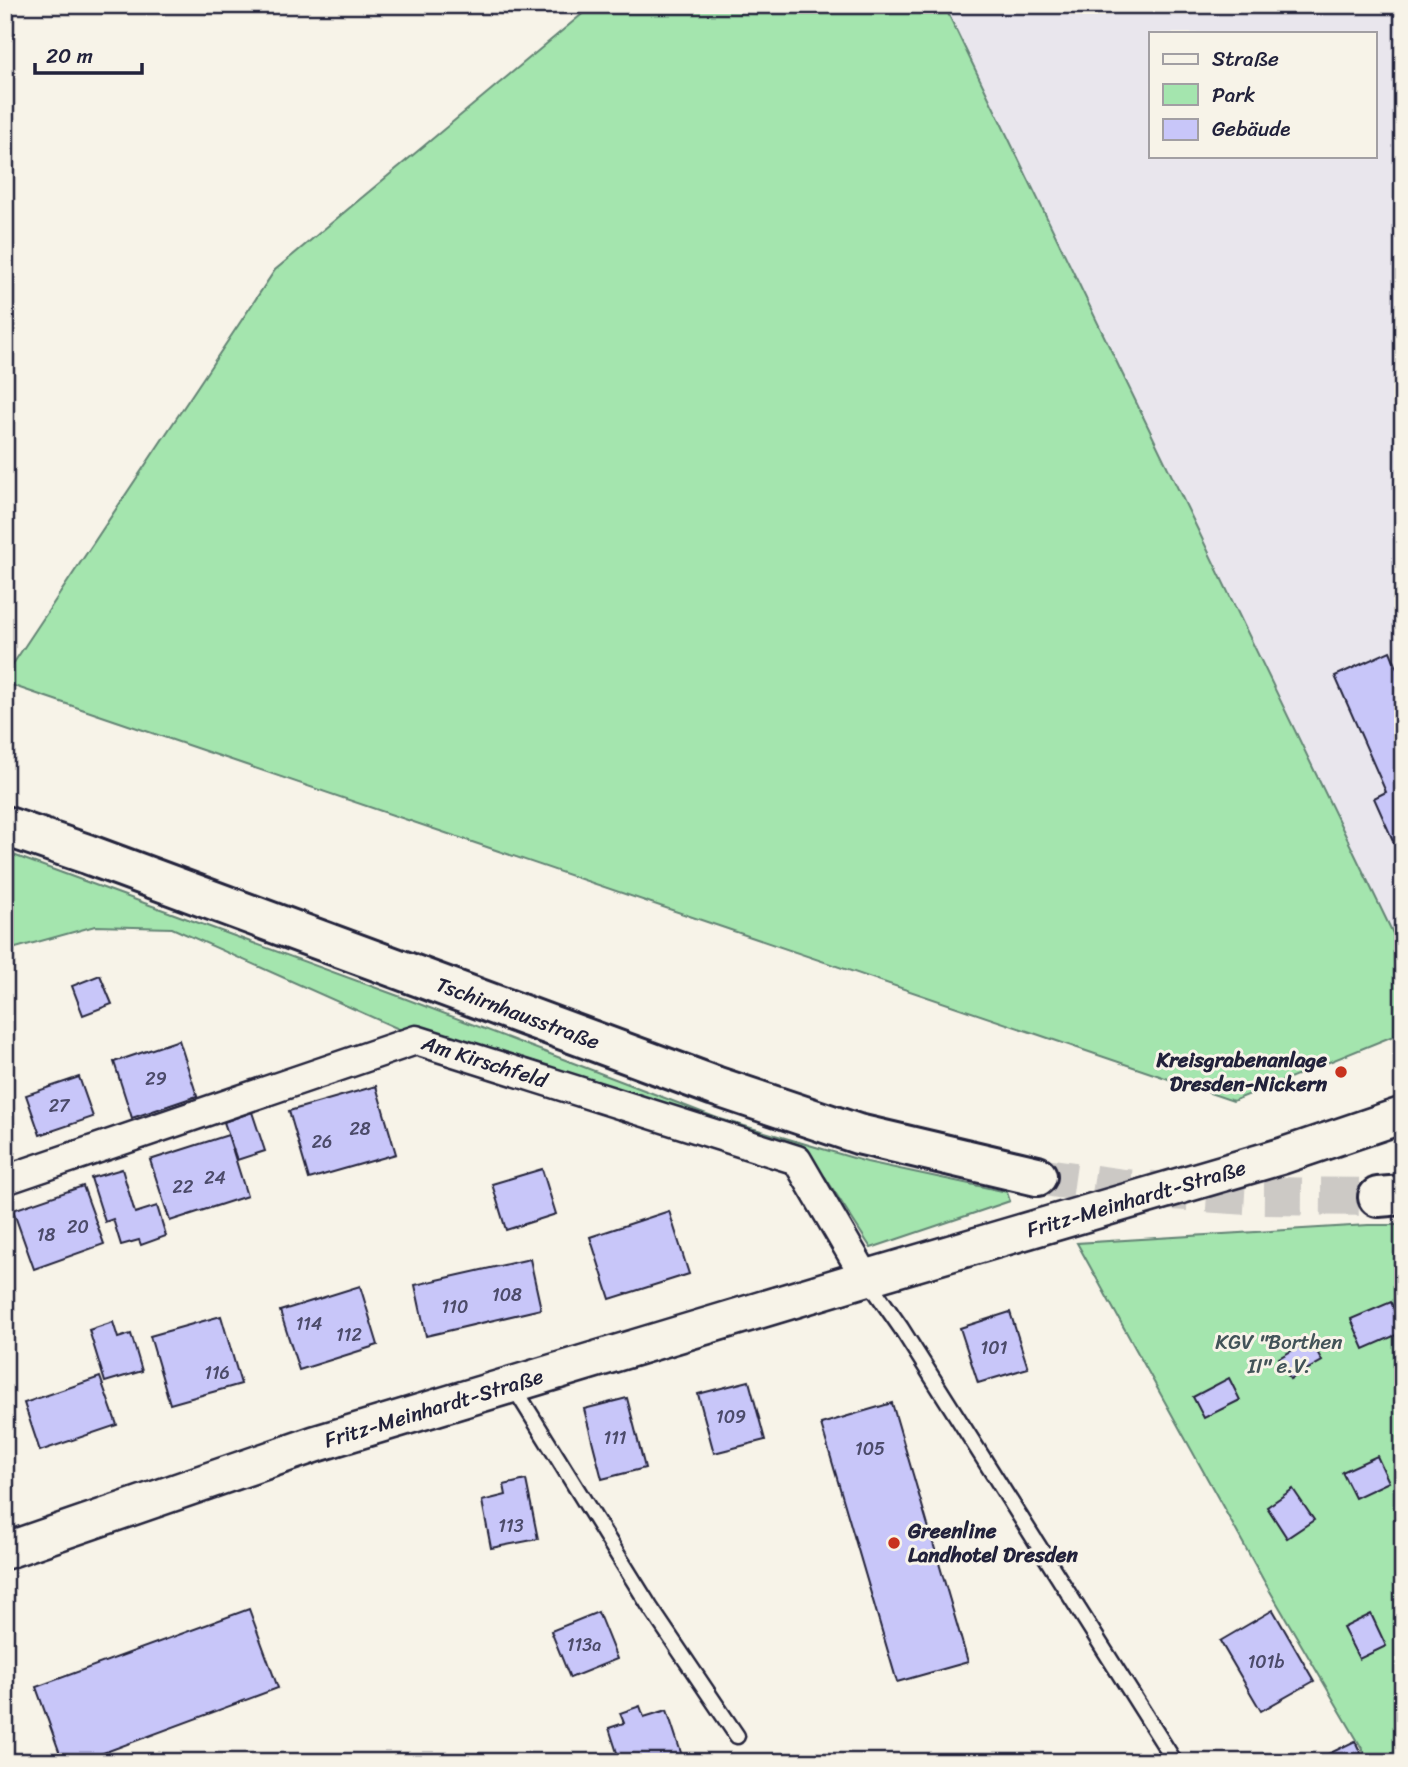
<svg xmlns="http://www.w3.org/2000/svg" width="1408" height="1767" viewBox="0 0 1408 1767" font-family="Sriracha,sans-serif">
	<rect width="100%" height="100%" fill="#f7f3e8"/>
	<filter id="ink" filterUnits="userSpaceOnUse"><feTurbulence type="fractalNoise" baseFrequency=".0143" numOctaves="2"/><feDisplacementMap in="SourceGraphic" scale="14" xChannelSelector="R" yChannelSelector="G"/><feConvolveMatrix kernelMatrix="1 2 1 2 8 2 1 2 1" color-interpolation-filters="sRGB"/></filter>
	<g filter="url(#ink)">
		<!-- built -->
		<path fill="#e9e6ed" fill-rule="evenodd" d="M 944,5 L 1403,5 L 1403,954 L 1258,654 ZM 1151,33 L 1375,33 L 1375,156 L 1151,156 Z"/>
		<!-- green -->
		<g fill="#a4e5ae" stroke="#638474" stroke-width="2">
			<polygon points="593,5 944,5 1403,954 1403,1032 1233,1101 5,683 5,676 275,270"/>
			<polygon points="5,852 401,997 717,1118 867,1162 1007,1192 1010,1201 871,1248 825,1177 788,1150 434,1030 401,1030 172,928 95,926 5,951"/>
			<polygon points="1368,1225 1403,1225 1403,1762 1370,1762 1264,1581 1077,1243"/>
		</g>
		<!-- building -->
		<g fill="#c8c6f9" stroke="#22223b" stroke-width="2">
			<polygon points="1390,651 1403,682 1403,863 1374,798 1386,792 1335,676"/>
			<polygon points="100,975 112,1004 83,1015 72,986"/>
			<polygon points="179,1040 197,1096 132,1118 114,1062"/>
			<polygon points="79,1077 93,1117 40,1135 26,1095"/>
			<polygon points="376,1086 396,1154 309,1179 289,1111"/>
			<polygon points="252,1112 265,1151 237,1160 224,1122"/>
			<polygon points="228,1135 247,1196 170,1221 150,1160"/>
			<polygon points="122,1169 135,1213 157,1206 166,1236 141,1245 139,1240 121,1245 113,1219 105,1222 91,1178"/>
			<polygon points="542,1169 556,1214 506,1230 492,1184"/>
			<polygon points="83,1186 104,1244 34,1269 13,1210"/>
			<polygon points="669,1211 689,1274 610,1299 590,1237"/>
			<polygon points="530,1259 541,1309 426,1336 415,1285"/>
			<polygon points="360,1286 378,1345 299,1370 280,1311"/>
			<polygon points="1391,1302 1403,1332 1364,1349 1351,1319"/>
			<polygon points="1010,1312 1028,1368 978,1383 960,1328"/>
			<polygon points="221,1316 241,1384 170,1404 150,1336"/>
			<polygon points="113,1322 118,1338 131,1334 142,1371 105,1382 89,1330"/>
			<polygon points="1311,1340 1322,1361 1290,1379 1279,1358"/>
			<polygon points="100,1377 117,1425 40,1451 24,1403"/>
			<polygon points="1229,1378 1240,1400 1204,1418 1193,1397"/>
			<polygon points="749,1381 765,1440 714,1453 698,1394"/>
			<polygon points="627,1398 645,1468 602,1479 584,1409"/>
			<polygon points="892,1403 968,1662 897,1682 821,1424"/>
			<polygon points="1377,1456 1389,1482 1355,1498 1342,1472"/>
			<polygon points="526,1480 538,1539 491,1548 482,1501 506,1495 504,1485"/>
			<polygon points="1293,1489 1314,1520 1287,1538 1267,1507"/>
			<polygon points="249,1609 278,1688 79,1762 63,1762 36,1687"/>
			<polygon points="1273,1610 1314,1681 1261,1711 1220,1641"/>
			<polygon points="598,1612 617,1659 570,1678 551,1631"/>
			<polygon points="1371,1614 1386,1646 1359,1659 1343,1628"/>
			<polygon points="640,1706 644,1717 667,1710 684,1762 620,1762 609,1728 624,1723 620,1713"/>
			<polygon points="1355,1741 1365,1762 1312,1762"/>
		</g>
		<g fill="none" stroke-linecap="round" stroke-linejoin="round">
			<!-- secondary-tunnel -->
			<polyline stroke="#ccc9c5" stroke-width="38" stroke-dasharray="38 19" stroke-linecap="butt" points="1037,1176 1124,1188 1249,1196 1378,1197"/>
			<!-- service casing -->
			<g stroke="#22223b" stroke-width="19">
				<g id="service">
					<polyline points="867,1279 901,1328 1175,1762"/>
					<polyline points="513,1386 650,1607 737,1736"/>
				</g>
			</g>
			<!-- minor casing -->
			<g stroke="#22223b" stroke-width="33">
				<g id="minor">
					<path id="s1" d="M 5,1180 L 416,1040 L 797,1160 L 866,1278"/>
				</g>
			</g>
			<!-- tertiary casing -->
			<g stroke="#22223b" stroke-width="40">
				<g id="tertiary">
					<path id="s2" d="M 5,1551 L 315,1444 L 866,1278 L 1282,1156 L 1403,1115"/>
				</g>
			</g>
			<!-- secondary casing -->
			<g stroke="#22223b" stroke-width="44">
				<g id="secondary">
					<path id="s3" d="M 5,826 L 87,854 L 715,1086 L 858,1134 L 1037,1176"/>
					<polyline points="1378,1197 1403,1195"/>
				</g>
			</g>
			<!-- service -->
			<use href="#service" stroke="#f7f3e8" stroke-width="14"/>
			<!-- minor -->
			<use href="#minor" stroke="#f7f3e8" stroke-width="28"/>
			<!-- tertiary -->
			<use href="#tertiary" stroke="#f7f3e8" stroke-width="35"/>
			<!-- secondary -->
			<use href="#secondary" stroke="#f7f3e8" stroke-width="38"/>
		</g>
	</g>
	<!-- markers -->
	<g fill="#c8321e" stroke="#f7f3e8" stroke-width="2.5">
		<circle cx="1341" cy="1072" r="7"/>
		<circle cx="894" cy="1543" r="7"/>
	</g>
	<g text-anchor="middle" stroke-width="6" stroke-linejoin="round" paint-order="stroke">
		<!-- number labels -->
		<g font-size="18" fill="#4c4b6a">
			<text x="156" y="1085">29</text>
			<text x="59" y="1112">27</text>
			<text x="360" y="1135">28</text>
			<text x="322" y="1148">26</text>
			<text x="215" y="1184">24</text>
			<text x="183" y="1193">22</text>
			<text x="78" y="1233">20</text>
			<text x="46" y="1241">18</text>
			<text x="507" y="1301">108</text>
			<text x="455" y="1313">110</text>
			<text x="309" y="1330">114</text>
			<text x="349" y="1341">112</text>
			<text x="994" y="1354">101</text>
			<text x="217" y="1379">116</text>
			<text x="731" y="1423">109</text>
			<text x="615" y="1444">111</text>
			<text x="870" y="1455">105</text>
			<text x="511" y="1532">113</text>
			<text x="584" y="1651">113a</text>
			<text x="1266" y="1668">101b</text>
		</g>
		<!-- street labels -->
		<g font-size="21" fill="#22223b" stroke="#f7f3e8">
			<text dy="7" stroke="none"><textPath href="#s3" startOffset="546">Tschirnhausstraße</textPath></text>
			<text dy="7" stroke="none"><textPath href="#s1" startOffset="506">Am Kirschfeld</textPath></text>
			<text dy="7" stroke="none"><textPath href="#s2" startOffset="1185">Fritz-Meinhardt-Straße</textPath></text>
			<text dy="7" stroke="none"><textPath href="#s2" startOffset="452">Fritz-Meinhardt-Straße</textPath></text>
		</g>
		<!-- poi labels -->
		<g font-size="21" font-weight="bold" fill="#22223b" stroke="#f7f3e8" text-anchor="end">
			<text x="1327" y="1067">Kreisgrabenanlage<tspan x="1327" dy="24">Dresden-Nickern</tspan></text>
			<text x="908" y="1538" text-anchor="start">Greenline<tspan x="908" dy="24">Landhotel Dresden</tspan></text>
		</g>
		<!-- park labels -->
		<g font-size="21" fill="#425358" stroke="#f7f3e8">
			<text x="1279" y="1349">KGV "Borthen<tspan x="1279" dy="24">II" e.V.</tspan></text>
		</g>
	</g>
	<!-- margin -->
	<rect width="1408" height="1767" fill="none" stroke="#f7f3e8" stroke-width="28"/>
	<rect x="14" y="14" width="1380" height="1739" fill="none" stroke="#22223b" stroke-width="2.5" filter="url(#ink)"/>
	<!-- legend -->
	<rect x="1149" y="32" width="228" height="126" fill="#f7f3e8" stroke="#a29fa3" stroke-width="2"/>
	<rect x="1163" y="54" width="35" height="10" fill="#f7f3e8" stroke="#a29fa3" stroke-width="2"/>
	<text x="1212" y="66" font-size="21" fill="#22223b">Straße</text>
	<rect x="1163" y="84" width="35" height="21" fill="#a4e5ae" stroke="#a29fa3" stroke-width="2"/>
	<text x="1212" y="102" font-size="21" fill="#22223b">Park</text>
	<rect x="1163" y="119" width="35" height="21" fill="#c8c6f9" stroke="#a29fa3" stroke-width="2"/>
	<text x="1212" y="136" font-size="21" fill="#22223b">Gebäude</text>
	<!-- scale -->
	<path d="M35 63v10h107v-10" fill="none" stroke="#22223b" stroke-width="3.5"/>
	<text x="46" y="63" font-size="21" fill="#22223b" stroke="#f7f3e8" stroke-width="5" paint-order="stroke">20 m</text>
</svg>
